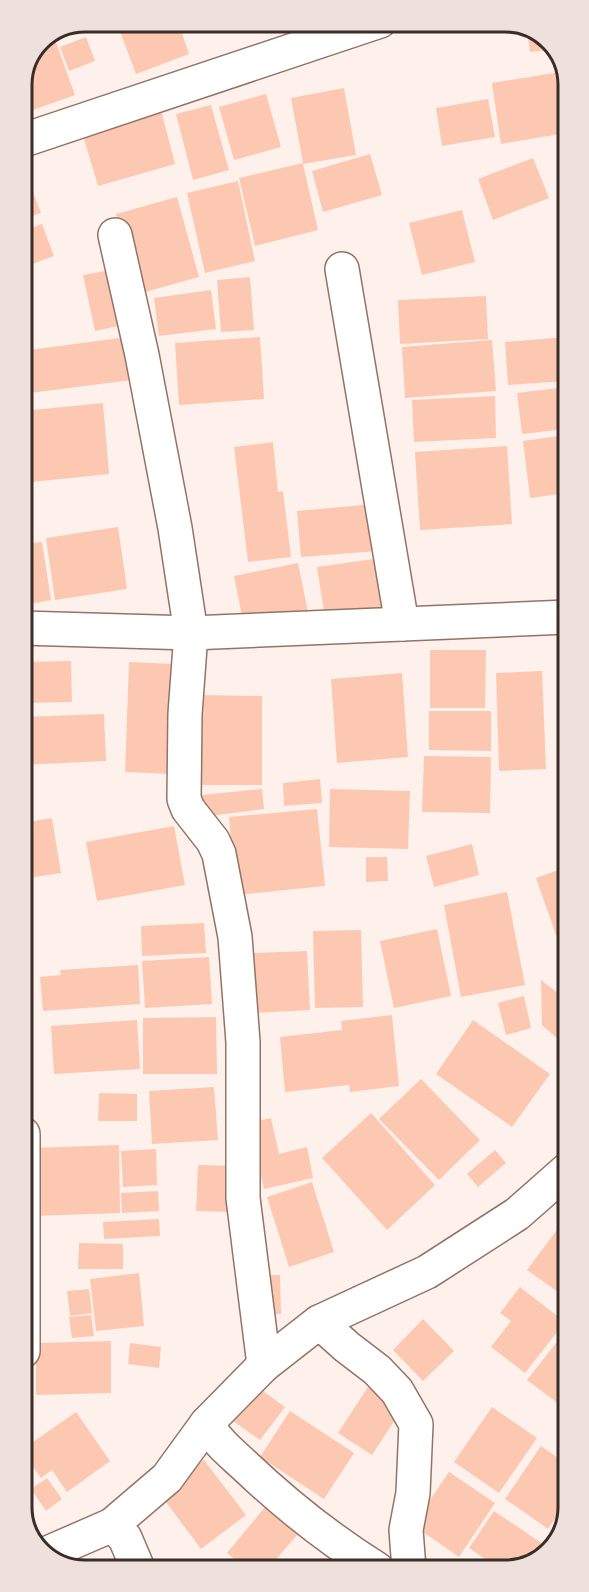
<svg xmlns="http://www.w3.org/2000/svg" width="589" height="1592" viewBox="0 0 589 1592" font-family="Rubik,sans-serif">
	<rect width="100%" height="100%" fill="#fef0ea"/>
	<!-- building -->
	<g fill="#fdc8b1">
		<polygon points="84,21 103,21 59,37 57,32"/>
		<polygon points="116,21 178,21 189,54 136,74"/>
		<polygon points="527,29 546,36 554,49 530,52"/>
		<polygon points="53,34 75,95 22,114 21,80 40,39"/>
		<polygon points="86,37 95,61 69,71 60,47"/>
		<polygon points="566,71 566,133 501,144 492,83"/>
		<polygon points="344,88 356,155 303,164 318,230 255,246 239,178 303,163 291,98"/>
		<polygon points="266,94 281,147 234,160 219,107"/>
		<polygon points="488,99 495,137 442,146 436,108"/>
		<polygon points="211,105 229,170 193,180 176,114"/>
		<polygon points="161,110 175,164 98,186 82,132"/>
		<polygon points="370,154 382,195 323,212 312,171"/>
		<polygon points="533,158 549,198 493,220 478,179"/>
		<polygon points="21,161 41,213 21,220"/>
		<polygon points="238,181 255,261 205,273 187,193"/>
		<polygon points="177,197 199,277 138,294 116,214"/>
		<polygon points="462,210 475,262 422,275 409,223"/>
		<polygon points="42,224 54,256 21,268 21,232"/>
		<polygon points="116,269 128,324 95,331 83,275"/>
		<polygon points="250,277 254,330 221,332 217,280"/>
		<polygon points="211,290 216,329 159,336 154,298"/>
		<polygon points="486,296 488,339 400,344 398,300"/>
		<polygon points="127,337 132,380 22,394 22,351"/>
		<polygon points="260,337 264,399 179,405 175,343"/>
		<polygon points="566,337 566,381 508,385 505,342"/>
		<polygon points="492,340 496,391 405,398 402,347"/>
		<polygon points="566,387 566,429 522,434 517,393"/>
		<polygon points="495,396 496,438 414,442 412,400"/>
		<polygon points="103,403 109,474 22,483 22,411"/>
		<polygon points="566,435 566,493 530,498 523,441"/>
		<polygon points="273,442 278,492 283,491 291,557 248,562 234,447"/>
		<polygon points="507,446 512,524 420,530 415,452"/>
		<polygon points="374,504 378,551 301,557 297,511"/>
		<polygon points="118,527 127,589 55,600 46,538"/>
		<polygon points="42,542 51,600 31,604 22,544"/>
		<polygon points="380,558 388,615 326,624 317,567"/>
		<polygon points="298,563 308,612 244,626 234,576"/>
		<polygon points="23,589 26,611 22,611 22,590"/>
		<polygon points="430,650 486,650 485,708 430,708"/>
		<polygon points="71,661 72,702 22,703 22,662"/>
		<polygon points="129,662 174,664 169,774 125,772"/>
		<polygon points="542,671 546,769 499,771 496,673"/>
		<polygon points="402,673 408,757 337,763 331,679"/>
		<polygon points="198,695 262,696 262,785 197,785"/>
		<polygon points="429,711 491,711 491,751 429,750"/>
		<polygon points="104,714 106,761 22,765 22,717"/>
		<polygon points="424,756 491,757 490,813 422,812"/>
		<polygon points="320,779 322,803 284,806 283,783"/>
		<polygon points="262,789 264,809 203,817 201,795"/>
		<polygon points="330,789 410,791 408,849 329,847"/>
		<polygon points="317,809 325,886 236,895 229,817"/>
		<polygon points="52,818 61,873 22,879 22,823"/>
		<polygon points="174,826 185,885 97,901 86,842"/>
		<polygon points="472,844 479,875 434,887 426,856"/>
		<polygon points="366,857 387,857 388,881 366,882"/>
		<polygon points="567,867 567,931 556,935 536,878"/>
		<polygon points="22,892 27,913 22,914"/>
		<polygon points="507,892 525,985 461,997 444,905"/>
		<polygon points="204,923 206,953 142,956 141,926"/>
		<polygon points="437,929 451,996 394,1008 380,941"/>
		<polygon points="361,930 363,1007 315,1008 313,931"/>
		<polygon points="307,951 310,1010 254,1013 251,953"/>
		<polygon points="209,957 212,1004 145,1008 142,961"/>
		<polygon points="138,965 140,1004 43,1011 40,977 61,975 60,970"/>
		<polygon points="541,980 567,1000 567,1047 542,1025"/>
		<polygon points="524,996 531,1028 506,1035 498,1003"/>
		<polygon points="392,1015 399,1086 350,1092 349,1085 285,1092 280,1037 342,1030 341,1021"/>
		<polygon points="216,1017 217,1074 143,1074 143,1018"/>
		<polygon points="137,1020 140,1069 54,1074 51,1026"/>
		<polygon points="473,1020 550,1074 512,1127 436,1074"/>
		<polygon points="421,1079 480,1140 439,1180 379,1119"/>
		<polygon points="214,1087 218,1140 152,1144 149,1091"/>
		<polygon points="99,1093 137,1094 137,1121 98,1121"/>
		<polygon points="371,1113 435,1185 387,1230 322,1158"/>
		<polygon points="271,1118 279,1154 307,1147 313,1178 264,1189 249,1123"/>
		<polygon points="119,1145 120,1213 34,1216 32,1148"/>
		<polygon points="156,1149 157,1185 123,1187 121,1151"/>
		<polygon points="495,1150 506,1163 478,1187 467,1174"/>
		<polygon points="198,1165 236,1166 234,1212 196,1211"/>
		<polygon points="312,1182 334,1252 289,1267 267,1197"/>
		<polygon points="158,1191 159,1211 122,1213 121,1193"/>
		<polygon points="568,1215 568,1299 527,1270"/>
		<polygon points="159,1219 160,1236 104,1239 103,1222"/>
		<polygon points="79,1243 123,1244 123,1269 78,1269"/>
		<polygon points="139,1273 144,1326 96,1331 90,1279"/>
		<polygon points="259,1275 280,1275 281,1314 259,1315"/>
		<polygon points="520,1287 565,1322 525,1373 491,1347 511,1321 500,1313"/>
		<polygon points="89,1289 92,1313 70,1316 67,1291"/>
		<polygon points="91,1315 94,1336 72,1338 69,1317"/>
		<polygon points="423,1319 454,1351 423,1381 393,1350"/>
		<polygon points="568,1328 568,1411 527,1380"/>
		<polygon points="111,1341 111,1393 36,1395 36,1343"/>
		<polygon points="130,1343 161,1347 159,1368 128,1364"/>
		<polygon points="253,1384 285,1407 260,1440 229,1418"/>
		<polygon points="368,1387 402,1409 372,1455 338,1433"/>
		<polygon points="492,1407 537,1438 499,1493 454,1462"/>
		<polygon points="290,1411 354,1453 324,1499 260,1457"/>
		<polygon points="76,1412 110,1461 67,1492 52,1470 41,1478 23,1453 23,1449"/>
		<polygon points="541,1446 568,1465 568,1499 548,1529 505,1499"/>
		<polygon points="204,1460 246,1515 201,1549 160,1494"/>
		<polygon points="449,1472 495,1503 459,1557 413,1525"/>
		<polygon points="47,1478 62,1499 46,1511 31,1489"/>
		<polygon points="265,1507 298,1534 267,1570 247,1570 227,1553"/>
		<polygon points="494,1511 543,1544 530,1563 522,1569 500,1569 469,1548"/>
		<polygon points="211,1562 213,1570 187,1570"/>
	</g>
	<g fill="none" stroke-linecap="round" stroke-linejoin="round">
		<!-- minor casing -->
		<g stroke="#927466" stroke-width="36">
			<g id="minor">
				<polyline points="21,141 380,21"/>
				<polyline points="115,235 142,355 175,528 191,633 185,714 184,799 188,809 213,841 219,854 235,937 243,1042 243,1198 264,1365"/>
				<polyline points="342,269 402,624"/>
				<polyline points="22,628 191,633 567,617"/>
				<polyline points="319,1322 347,1347 377,1370 397,1391 416,1424 413,1493 406,1530 409,1569"/>
				<polyline points="23,1351 23,1134"/>
				<path d="M 207,1423 C 215,1440 230,1452 243,1464 C 284,1503 329,1539 377,1569"/>
				<polyline points="112,1525 125,1538 139,1571"/>
				<polyline points="43,1555 112,1525 167,1478 207,1423 264,1365 319,1322 427,1272 517,1214 567,1170"/>
			</g>
		</g>
		<!-- minor -->
		<use href="#minor" stroke="#fff" stroke-width="33"/>
	</g>
	<!-- crop -->
	<path d="M0 0H589V1592H0ZM85 32H505A53 53 0 0 1 558 85V1507A53 53 0 0 1 505 1560H85A53 53 0 0 1 32 1507V85A53 53 0 0 1 85 32Z" fill="#eee0da" fill-rule="evenodd"/>
	<path fill="none" stroke="#3a2d27" stroke-width="3" d="M85 32H505A53 53 0 0 1 558 85V1507A53 53 0 0 1 505 1560H85A53 53 0 0 1 32 1507V85A53 53 0 0 1 85 32Z"/>
</svg>
